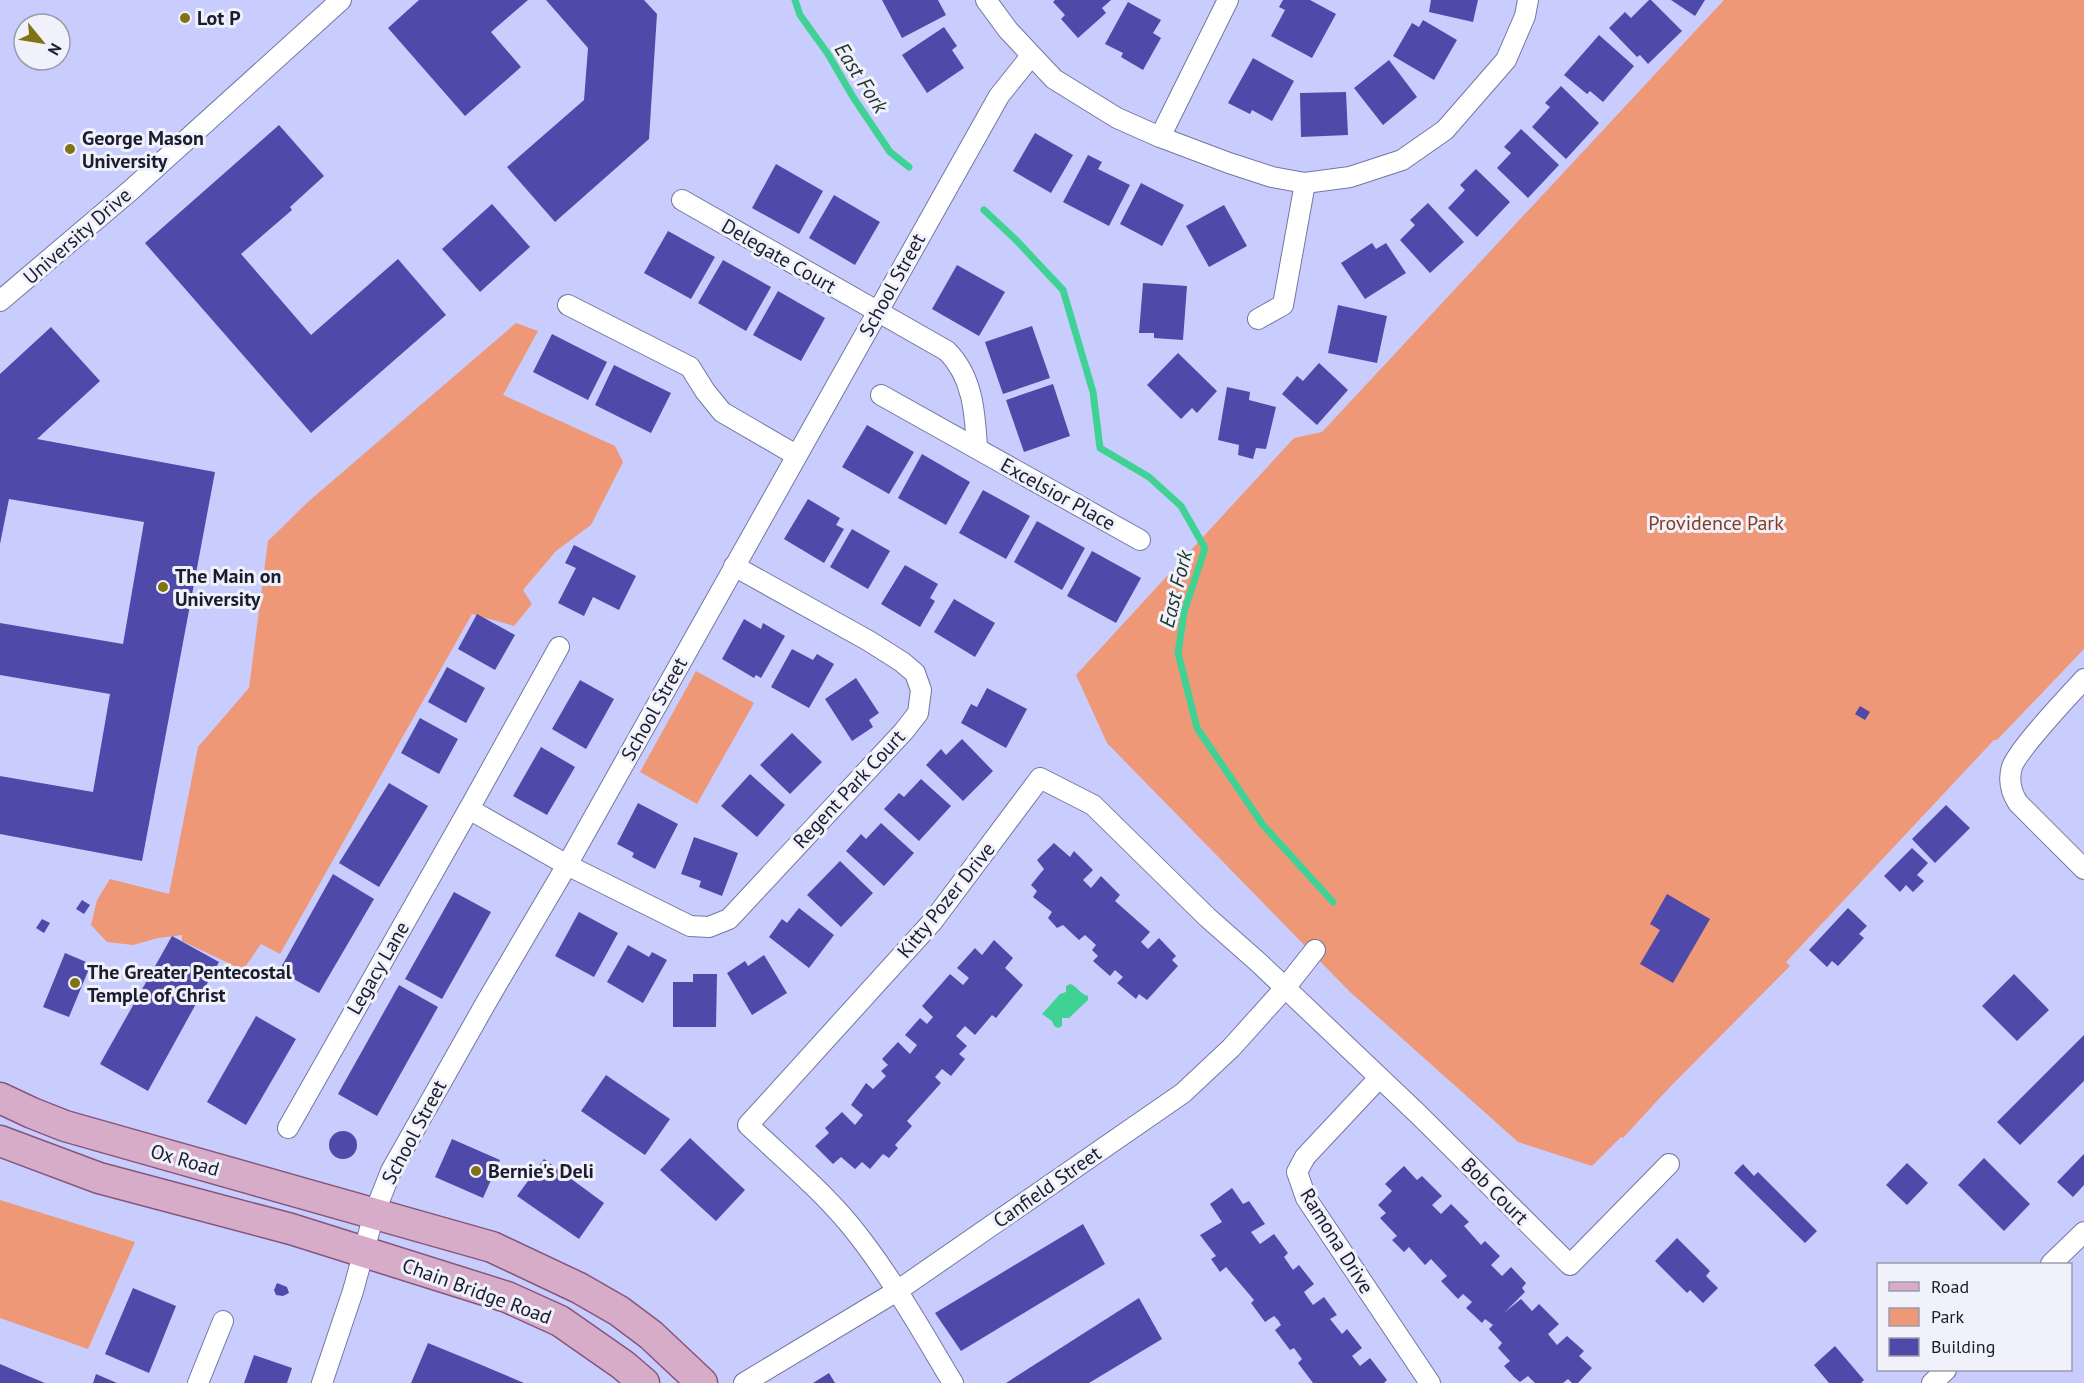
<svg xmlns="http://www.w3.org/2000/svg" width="2084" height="1383" viewBox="0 0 2084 1383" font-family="'PT Sans',sans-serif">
	<rect width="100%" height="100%" fill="#c9cdfd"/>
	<!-- green -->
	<g fill="#ef9878">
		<polygon points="1724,0 2084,0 2084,649 1997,740 1994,740 1786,962 1790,966 1668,1089 1623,1138 1621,1137 1592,1166 1518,1142 1349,991 1107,743 1076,675 1294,438 1322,432"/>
		<polygon points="516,323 538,331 503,395 615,446 623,462 591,525 556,551 523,590 532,604 514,626 472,614 280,954 261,944 243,970 182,941 182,935 158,938 133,945 107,942 91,925 97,900 110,879 169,894 198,747 249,688 268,541 309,501"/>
		<polygon points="696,671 754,703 697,804 640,772"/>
		<polygon points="0,1200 135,1242 88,1349 0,1318"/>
	</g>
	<!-- water -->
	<path fill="#40d295" d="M 1070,984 C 1076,985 1080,994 1088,996 L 1088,1000 L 1069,1018 L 1062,1018 L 1062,1026 L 1058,1028 L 1054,1026 L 1052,1021 L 1042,1014 L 1060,994 L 1066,992 L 1066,986 Z"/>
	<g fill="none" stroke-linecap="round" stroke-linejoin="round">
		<!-- stream -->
		<g stroke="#40d295" stroke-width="7">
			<polyline points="795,0 800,15 828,54 853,97 890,152 909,167"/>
			<polyline points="984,210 1016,240 1063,290 1093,392 1100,448 1149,477 1181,506 1205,548 1184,612 1178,653 1197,728 1263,825 1333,902"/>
		</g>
	</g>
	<!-- building -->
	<g fill="#4f49aa">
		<polygon points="419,0 528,0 491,32 521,67 465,116 388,28"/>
		<polygon points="546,0 644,0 657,14 649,139 555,222 507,167 584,100 588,48"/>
		<polygon points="882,0 938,0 946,15 902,38"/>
		<polygon points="1055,0 1111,0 1102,8 1106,13 1078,38 1061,19 1065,15 1053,2"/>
		<polygon points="1283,0 1310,0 1336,14 1312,58 1271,36 1285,10 1279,7"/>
		<polygon points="1431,0 1478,0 1473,22 1429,12"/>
		<polygon points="1649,0 1651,0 1682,31 1648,64 1640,55 1637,57 1609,28 1625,12 1631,18"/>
		<polygon points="1671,0 1705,0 1695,16"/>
		<polygon points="1128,2 1161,20 1153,33 1161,38 1143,70 1121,57 1123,53 1105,44"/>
		<polygon points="1423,20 1457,40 1434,80 1393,56 1412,23 1419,27"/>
		<polygon points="944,27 957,46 952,50 964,68 927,93 902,55"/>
		<polygon points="1599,35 1634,66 1603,102 1590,91 1587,94 1564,75"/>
		<polygon points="1253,58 1294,81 1272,121 1252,110 1250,114 1228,103"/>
		<polygon points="1389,60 1417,97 1383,125 1354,88"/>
		<polygon points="1561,86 1599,123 1566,159 1532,127 1550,107 1545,103"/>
		<polygon points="1346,92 1348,135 1301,137 1300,93"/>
		<polygon points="279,125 324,176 290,207 292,210 241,254 311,335 398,259 446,315 311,433 145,243"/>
		<polygon points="1521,129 1559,165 1528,198 1497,168 1511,153 1504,147"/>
		<polygon points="1035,133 1073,155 1051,193 1013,171"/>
		<polygon points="1088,155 1102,162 1098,169 1130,185 1109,226 1063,202"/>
		<polygon points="776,164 823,191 799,234 752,208"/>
		<polygon points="1476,169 1510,202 1477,237 1448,208 1465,190 1460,185"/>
		<polygon points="1141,183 1184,205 1162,246 1120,224"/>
		<polygon points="834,195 880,222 855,265 809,238"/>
		<polygon points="1428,203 1464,242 1430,273 1400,240 1415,225 1410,220"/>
		<polygon points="492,204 530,247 480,292 442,249"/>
		<polygon points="1224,205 1247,246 1209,267 1186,226"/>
		<polygon points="668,231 715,257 691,299 644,273"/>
		<polygon points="1372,243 1376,249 1386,243 1406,273 1365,299 1341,263"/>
		<polygon points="723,260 771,287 746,331 698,303"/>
		<polygon points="957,265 1005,292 979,336 932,309"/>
		<polygon points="1143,283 1187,286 1183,340 1154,338 1154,333 1139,333"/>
		<polygon points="778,291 825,318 801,361 753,335"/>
		<polygon points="1338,305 1387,316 1377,363 1328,353"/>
		<polygon points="1032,326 1050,378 1003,394 985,342"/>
		<polygon points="51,327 100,381 37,439 215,472 142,861 0,834 0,776 93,792 110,694 0,675 0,623 123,644 144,522 9,499 0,544 0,374"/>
		<polygon points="552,334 607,362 588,400 533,372"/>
		<polygon points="1178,353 1217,391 1197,413 1192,408 1181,419 1147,385"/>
		<polygon points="1319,363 1348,390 1317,425 1282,394 1297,376 1303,381"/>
		<polygon points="614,365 671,393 651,433 595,405"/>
		<polygon points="1053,384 1070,436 1024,452 1006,400"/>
		<polygon points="1227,387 1250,392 1249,400 1276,407 1266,449 1256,448 1253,459 1238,455 1239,445 1218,440"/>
		<polygon points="867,425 914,452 889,494 842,467"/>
		<polygon points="922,454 970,482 946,525 898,498"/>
		<polygon points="983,490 1030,516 1006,559 959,533"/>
		<polygon points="808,499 840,518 836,525 844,529 824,563 784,539"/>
		<polygon points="1037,521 1085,548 1062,590 1014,562"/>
		<polygon points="852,529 890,551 868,589 830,567"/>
		<polygon points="574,545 636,576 619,610 593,597 584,616 558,603 576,568 565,563"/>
		<polygon points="1092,551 1141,578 1116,623 1067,596"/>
		<polygon points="905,565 938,584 930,598 935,601 920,627 881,604"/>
		<polygon points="954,599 995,623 975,657 934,632"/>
		<polygon points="477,614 515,635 495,670 458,649"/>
		<polygon points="744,619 761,629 763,623 785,636 761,678 756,675 754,678 722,659"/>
		<polygon points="792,649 813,660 817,654 834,664 809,708 771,687"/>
		<polygon points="447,667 485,688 466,723 428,702"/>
		<polygon points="856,678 879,713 869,720 873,727 852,741 825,699"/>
		<polygon points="580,680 614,699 586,749 552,729"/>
		<polygon points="987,688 1027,709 1006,748 961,723 971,704 977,707"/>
		<polygon points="1860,706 1870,712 1865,720 1855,714"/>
		<polygon points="420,718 458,739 439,774 401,753"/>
		<polygon points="792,733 822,762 790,794 760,765"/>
		<polygon points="962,739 993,771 963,801 926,765 941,749 946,755"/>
		<polygon points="541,747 575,767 547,815 513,796"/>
		<polygon points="750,774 785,805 757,837 721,806"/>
		<polygon points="921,779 951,806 919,841 884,809 899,793 904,797"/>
		<polygon points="389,783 428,806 379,887 339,863"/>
		<polygon points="638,803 678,824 655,869 632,857 634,853 617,844"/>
		<polygon points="1946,805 1970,828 1935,863 1912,839"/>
		<polygon points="881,823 914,853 884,886 846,851 861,834 866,839"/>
		<polygon points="694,837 738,853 722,896 699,887 701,881 681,874"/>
		<polygon points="1054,843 1070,857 1074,851 1093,870 1083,880 1091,888 1101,876 1120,895 1115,901 1150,932 1141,942 1148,949 1159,938 1176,956 1172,960 1178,966 1147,1000 1139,994 1136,999 1117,983 1123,977 1115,970 1110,976 1093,961 1098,956 1092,950 1096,945 1085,935 1079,940 1063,925 1057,928 1048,918 1052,912 1033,897 1037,891 1031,885 1044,869 1037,860"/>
		<polygon points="1912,848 1928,863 1917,875 1924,881 1913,892 1906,885 1900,892 1884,876"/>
		<polygon points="840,861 873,893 841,927 807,895"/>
		<polygon points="333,874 374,899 319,993 279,971"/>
		<polygon points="454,892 491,912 442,999 405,979"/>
		<polygon points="1667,894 1710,919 1673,983 1640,964 1660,930 1650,924"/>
		<polygon points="82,900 90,905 84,914 76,909"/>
		<polygon points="799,908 834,935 809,968 769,937 782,919 787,923"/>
		<polygon points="1848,908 1867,926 1859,934 1864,938 1838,966 1832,961 1827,967 1809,950"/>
		<polygon points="579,912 618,933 594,977 555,956"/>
		<polygon points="42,919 50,923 44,933 36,928"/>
		<polygon points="172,936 219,962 148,1091 100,1064"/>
		<polygon points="994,940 1013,958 1005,968 1023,985 996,1018 992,1015 975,1035 965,1026 956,1036 967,1046 959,1054 965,1059 951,1076 942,1069 935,1077 941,1083 907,1121 912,1126 895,1145 898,1148 889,1158 883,1154 870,1169 862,1162 855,1169 841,1157 833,1164 815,1146 829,1133 825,1128 842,1112 855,1125 863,1115 851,1105 866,1083 873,1089 886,1076 881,1071 888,1065 882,1059 898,1042 910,1054 917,1045 905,1035 920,1018 927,1024 933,1017 922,1006 950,974 963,985 969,978 957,968 975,948 982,955"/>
		<polygon points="628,945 649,957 652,952 667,960 643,1003 607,982"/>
		<polygon points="65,953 91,964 69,1017 43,1007"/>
		<polygon points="764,955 787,993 752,1015 727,973 745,961 748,966"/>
		<polygon points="693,974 717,974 716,1027 673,1027 673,982 693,982"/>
		<polygon points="2014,974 2049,1010 2017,1041 1982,1006"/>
		<polygon points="399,985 438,1007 377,1116 338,1094"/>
		<polygon points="256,1016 296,1039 246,1125 207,1102"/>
		<polygon points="2084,1035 2084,1081 2020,1145 1997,1122"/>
		<polygon points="606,1075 670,1119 645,1155 581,1111"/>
		<circle cx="343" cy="1145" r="14"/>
		<polygon points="690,1138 745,1190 716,1221 660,1170"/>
		<polygon points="452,1139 500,1160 483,1198 435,1177"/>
		<polygon points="2084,1154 2084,1185 2073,1197 2057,1182"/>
		<polygon points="1984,1158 2030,1204 2004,1231 1958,1185"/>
		<polygon points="544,1159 604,1203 579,1239 517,1196"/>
		<polygon points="1907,1163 1928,1183 1907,1205 1886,1185"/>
		<polygon points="1743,1164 1754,1176 1758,1172 1817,1231 1805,1243 1734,1173"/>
		<polygon points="1404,1166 1417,1180 1422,1176 1442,1196 1432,1205 1441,1214 1451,1204 1469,1222 1464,1226 1481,1245 1485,1241 1500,1256 1491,1265 1502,1276 1511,1267 1526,1283 1522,1288 1525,1292 1505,1312 1521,1299 1532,1311 1539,1304 1559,1324 1548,1334 1557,1345 1567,1336 1584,1351 1579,1356 1592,1368 1578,1383 1572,1383 1568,1379 1563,1383 1535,1383 1528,1376 1520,1382 1514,1377 1504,1366 1510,1361 1498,1348 1502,1343 1489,1329 1493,1325 1485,1319 1482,1323 1466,1308 1472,1302 1463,1294 1458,1299 1441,1281 1447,1276 1431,1259 1425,1265 1409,1247 1404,1252 1392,1240 1397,1236 1380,1218 1386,1213 1378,1205 1392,1191 1385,1184"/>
		<polygon points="1232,1188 1243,1204 1249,1201 1265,1224 1251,1232 1260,1244 1274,1234 1288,1253 1284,1257 1293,1270 1299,1265 1314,1284 1304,1292 1308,1298 1313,1305 1324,1297 1337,1315 1330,1319 1342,1334 1347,1329 1362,1348 1352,1356 1360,1366 1370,1358 1387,1380 1384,1383 1313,1383 1298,1363 1302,1359 1294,1348 1290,1350 1275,1330 1281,1325 1278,1320 1274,1316 1265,1322 1251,1303 1254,1300 1226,1267 1220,1272 1211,1259 1216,1256 1200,1235 1222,1222 1210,1204"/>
		<polygon points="1083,1224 1105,1264 961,1351 935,1313"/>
		<polygon points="1677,1238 1710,1271 1706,1276 1718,1288 1703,1303 1690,1290 1687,1293 1655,1261"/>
		<polygon points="277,1283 287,1287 289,1293 283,1296 276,1295 274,1290"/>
		<polygon points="133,1288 176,1306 149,1373 105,1354"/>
		<polygon points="1139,1298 1162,1339 1089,1383 1006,1383"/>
		<polygon points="428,1343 472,1361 524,1383 411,1383"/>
		<polygon points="1835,1346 1864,1380 1861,1383 1829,1383 1814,1365"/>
		<polygon points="254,1355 292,1368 287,1383 244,1383"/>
		<polygon points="0,1364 28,1376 45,1383 0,1383"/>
		<polygon points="829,1373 835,1383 813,1383"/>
		<polygon points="96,1374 117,1383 93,1383"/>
	</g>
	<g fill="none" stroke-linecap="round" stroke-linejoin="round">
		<!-- street casing -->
		<g stroke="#7477a3" stroke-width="22">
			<g id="street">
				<polyline points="986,0 1008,30 1054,79 1117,118 1160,137 1229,163 1272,177 1305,183 1350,177 1402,160 1445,130 1506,60 1525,16 1528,0"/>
				<polyline points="1160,137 1228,0"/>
				<path d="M 682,200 L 947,351 C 973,377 975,413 977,448"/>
				<polyline points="0,301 131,190 341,0"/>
				<polyline points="568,305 690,367 705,391 722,412 796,455"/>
				<polyline points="1258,319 1283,305 1305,183"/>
				<polyline points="881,395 1140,540"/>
				<path d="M 2084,679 C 2069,696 2018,749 2012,767 C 2008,780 2011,792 2018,803 L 2084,869"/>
				<polyline points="469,809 559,647"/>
				<polyline points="1379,1078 1305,1157 1297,1172 1306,1198 1430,1383"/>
				<polyline points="288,1128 469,809 567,865 690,926 709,927 729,919 904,731 918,713 921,690 915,673 902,662 869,641 734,566"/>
				<polyline points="2051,1264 2084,1232"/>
				<polyline points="198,1383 223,1321"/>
				<polyline points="322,1383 353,1291 374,1214 391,1171 487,1001 567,865 999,96 1031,56"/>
				<polyline points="744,1383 897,1291 1183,1093 1231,1048 1285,988 1315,950"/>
				<path d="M 953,1383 C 921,1330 890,1274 850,1225 C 820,1189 782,1157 748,1125 L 933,921 L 1040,778 L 1093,805 L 1207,917 L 1258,962 L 1418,1114 L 1570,1265 L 1669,1164"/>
				<polyline points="1932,1383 1946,1370"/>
			</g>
		</g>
		<!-- primary casing -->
		<g stroke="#84567b" stroke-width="33">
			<g id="primary">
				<polyline points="0,1098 32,1113 65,1126 492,1247 579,1288 619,1311 651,1335 702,1383"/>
				<polyline points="0,1141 99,1178 291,1229 507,1297 560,1321 623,1365 644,1383"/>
			</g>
		</g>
		<!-- street -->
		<use href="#street" stroke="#fff" stroke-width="20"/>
		<!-- primary -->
		<use href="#primary" stroke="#d7acc8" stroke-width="30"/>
	</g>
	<!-- markers -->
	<g fill="#7f7314" stroke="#f0f1fb" stroke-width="2">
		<circle cx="185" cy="18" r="6"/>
		<circle cx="70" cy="149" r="6"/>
		<circle cx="163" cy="587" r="6"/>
		<circle cx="75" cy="983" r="6"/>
		<circle cx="476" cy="1171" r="6"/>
	</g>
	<g text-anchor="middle" stroke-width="6" stroke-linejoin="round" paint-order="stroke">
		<!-- poi labels -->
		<g font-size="20" font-weight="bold" fill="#1b1c2e" stroke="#f0f1fb" text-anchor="start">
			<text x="197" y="25">Lot P</text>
			<text x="82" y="145">George Mason<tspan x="82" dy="23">University</tspan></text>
			<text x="175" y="583">The Main on<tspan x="175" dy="23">University</tspan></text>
			<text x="87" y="979">The Greater Pentecostal<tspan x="87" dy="23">Temple of Christ</tspan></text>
			<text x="488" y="1178">Bernie's Deli</text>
		</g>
		<!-- street labels -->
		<g font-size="20" fill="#1b1c2e" stroke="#f0f1fb">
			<text transform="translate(77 236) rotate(-41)" y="7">University Drive</text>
			<text transform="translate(779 256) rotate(30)" y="7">Delegate Court</text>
			<text transform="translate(892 285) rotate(-61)" y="7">School Street</text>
			<text transform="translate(1058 494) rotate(29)" y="7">Excelsior Place</text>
			<text transform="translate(654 709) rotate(-61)" y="7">School Street</text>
			<text transform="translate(849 789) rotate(-47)" y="7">Regent Park Court</text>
			<text transform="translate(946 900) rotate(-51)" y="7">Kitty Pozer Drive</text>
			<text transform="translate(378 968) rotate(-60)" y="7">Legacy Lane</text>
			<text transform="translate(414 1132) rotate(-62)" y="7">School Street</text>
			<text transform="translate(185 1160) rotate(16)" y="7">Ox Road</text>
			<text transform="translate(1047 1187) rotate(-35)" y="7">Canfield Street</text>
			<text transform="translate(1495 1191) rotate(45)" y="7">Bob Court</text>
			<text transform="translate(1337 1241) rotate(58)" y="7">Ramona Drive</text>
			<text transform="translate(477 1291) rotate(20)" y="7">Chain Bridge Road</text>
		</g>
		<!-- park labels -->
		<g font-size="20" fill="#843b1e" stroke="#f0f1fb">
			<text x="1716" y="530">Providence Park</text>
		</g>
		<!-- water labels -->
		<g font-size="21" font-style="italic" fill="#1e352a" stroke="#f0f1fb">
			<text transform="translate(861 78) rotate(57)" y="7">East Fork</text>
			<text transform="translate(1176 589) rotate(-76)" y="7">East Fork</text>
		</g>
	</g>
	<!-- legend -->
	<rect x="1877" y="1263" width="195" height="108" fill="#f0f1fb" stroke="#9b9ca9" stroke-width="1.5"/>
	<rect x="1889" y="1282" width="30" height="9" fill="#d7acc8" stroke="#9b9ca9" stroke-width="1.5"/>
	<text x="1931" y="1293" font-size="18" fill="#1b1c2e">Road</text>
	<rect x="1889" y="1308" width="30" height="18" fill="#ef9878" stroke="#9b9ca9" stroke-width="1.5"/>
	<text x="1931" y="1323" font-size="18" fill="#1b1c2e">Park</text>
	<rect x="1889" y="1338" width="30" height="18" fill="#4f49aa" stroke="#9b9ca9" stroke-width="1.5"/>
	<text x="1931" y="1353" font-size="18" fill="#1b1c2e">Building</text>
	<!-- north arrow -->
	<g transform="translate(42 42) rotate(120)"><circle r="28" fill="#f0f1fb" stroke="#9b9ca9" stroke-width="1.5"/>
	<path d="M0-4.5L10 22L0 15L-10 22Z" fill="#7f7314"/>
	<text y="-9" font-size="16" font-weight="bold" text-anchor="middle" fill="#1b1c2e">N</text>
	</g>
</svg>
